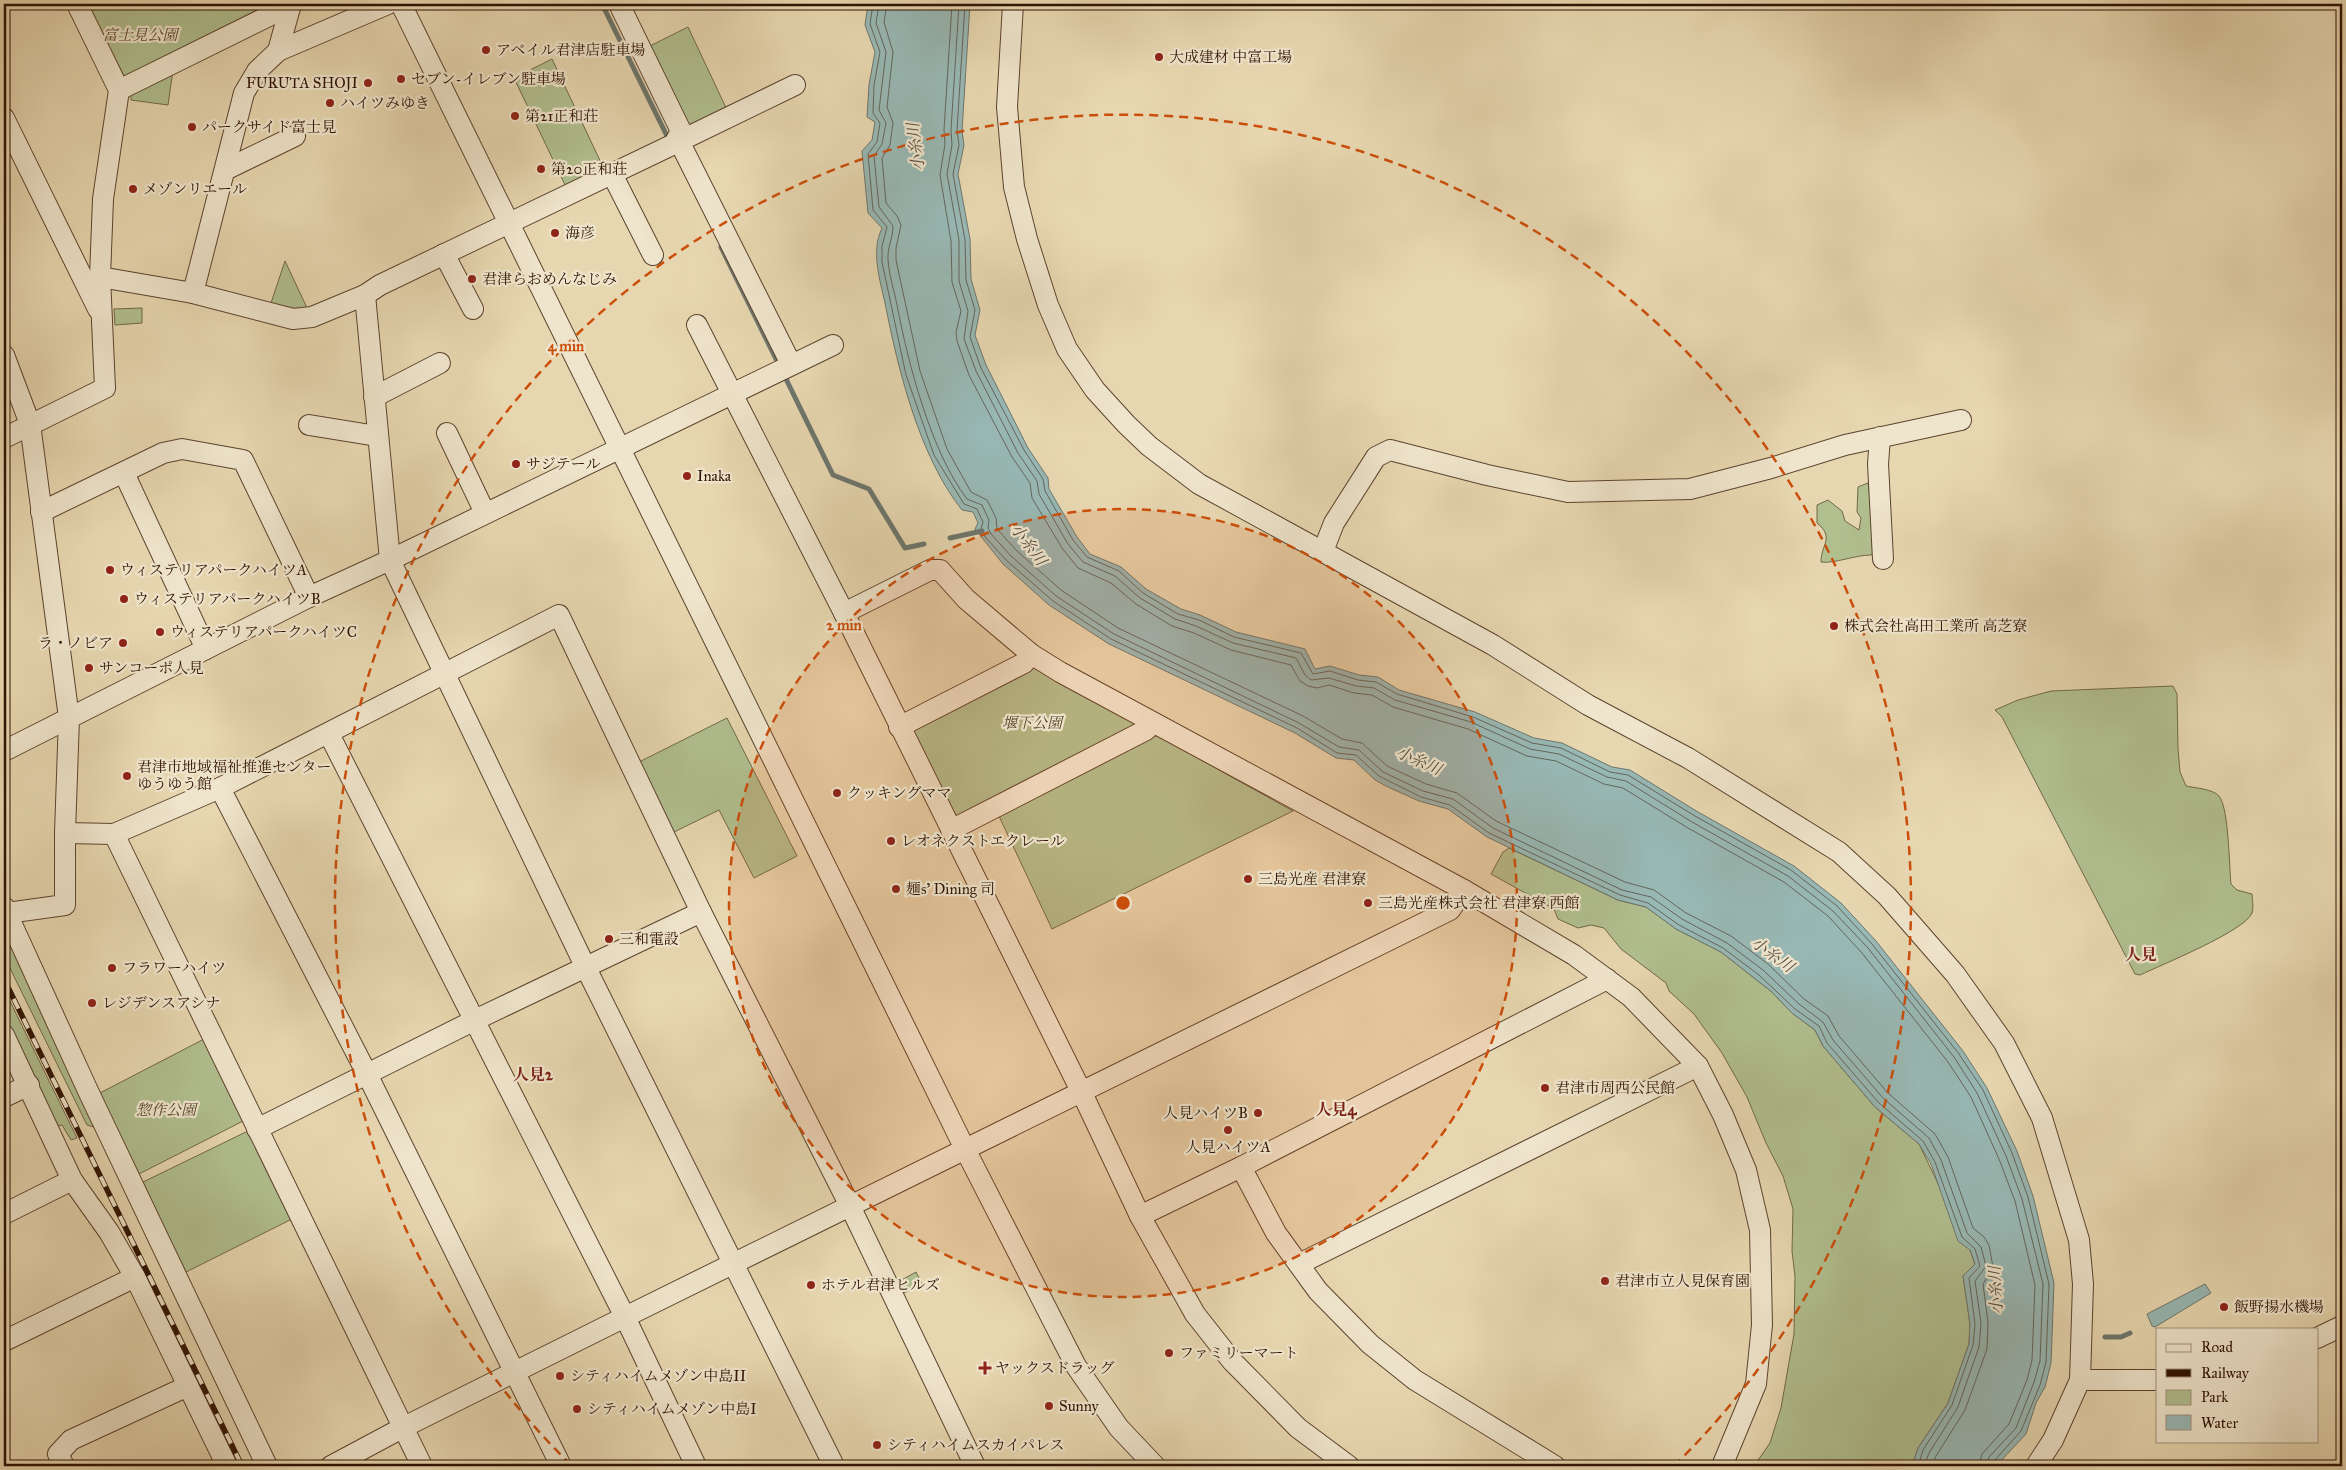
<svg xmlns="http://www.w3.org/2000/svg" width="2346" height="1470" viewBox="0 0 2346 1470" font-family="'IM FELL Great Primer','Noto Serif JP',serif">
	<rect width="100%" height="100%" fill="#e7d7b0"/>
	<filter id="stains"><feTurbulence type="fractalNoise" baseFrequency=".004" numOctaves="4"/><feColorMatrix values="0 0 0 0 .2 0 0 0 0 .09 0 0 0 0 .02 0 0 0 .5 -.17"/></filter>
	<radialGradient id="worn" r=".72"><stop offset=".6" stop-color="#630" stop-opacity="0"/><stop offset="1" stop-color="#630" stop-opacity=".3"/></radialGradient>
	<!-- green -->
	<g fill="#b1bf8f" stroke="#706849">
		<polygon points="87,4 273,4 125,78"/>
		<polygon points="688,27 728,112 689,128 650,46"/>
		<polygon points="552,59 604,169 566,187 514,78"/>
		<polygon points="173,70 168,105 131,100 131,91"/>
		<polygon points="285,261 308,310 269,309"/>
		<polygon points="142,308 142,323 115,325 114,309"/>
		<path d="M 1868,483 L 1877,548 L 1871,555 C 1855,555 1834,564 1821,562 C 1821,544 1835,538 1817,523 L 1817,505 L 1828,500 L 1842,511 L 1845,521 L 1859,530 L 1861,518 L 1857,512 L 1858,487 Z"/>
		<polygon points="1032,666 1135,723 1134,726 958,817 952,816 910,735 912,726"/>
		<path d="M 2173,686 L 2177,694 L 2178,749 L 2180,772 L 2186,786 C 2195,788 2213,789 2219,796 C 2229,808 2229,866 2231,884 L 2237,890 L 2252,894 C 2252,899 2254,908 2252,913 C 2245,931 2161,965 2140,975 L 2135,974 L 2002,717 L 1995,710 L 2018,700 L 2051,691 Z"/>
		<polygon points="727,718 797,856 754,878 719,810 674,832 639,762"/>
		<polygon points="1150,736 1158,736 1293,811 1052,929 997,812"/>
		<polygon points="1509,848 1618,900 1646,907 1676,929 1721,952 1772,992 1792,1013 1815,1030 1823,1046 1875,1107 1919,1144 1970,1250 1975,1265 1963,1276 1970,1324 1969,1344 1948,1403 1918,1448 1912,1466 1754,1466 1770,1443 1781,1408 1794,1334 1795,1276 1792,1251 1793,1209 1783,1176 1766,1143 1747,1097 1722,1053 1694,1014 1669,991 1666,983 1621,949 1604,928 1591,925 1578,928 1558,919 1554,909 1491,874 1503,852"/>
		<polygon points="4,924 94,1127 87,1125 4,956"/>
		<polygon points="4,989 77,1138 71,1140 62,1125 55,1127 4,1022"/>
		<polygon points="206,1038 245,1120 137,1175 98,1094"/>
		<polygon points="250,1130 294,1218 186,1272 141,1183"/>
		<polygon points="916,1272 922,1284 902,1294 896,1283"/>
	</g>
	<!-- water -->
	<g fill="#98b8b4" stroke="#6e766d">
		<path d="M 868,4 L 970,4 L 962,131 L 964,145 L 958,174 L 970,239 L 971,279 L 980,310 L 975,335 L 986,365 L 1028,448 L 1048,478 L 1049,489 L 1077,537 L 1090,554 L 1121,567 L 1146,589 L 1181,609 L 1200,615 L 1236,632 L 1305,649 L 1315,669 L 1330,666 L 1359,675 L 1378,677 L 1399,690 L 1475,712 L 1534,738 L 1562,743 L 1612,767 L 1630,770 L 1698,812 L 1794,866 L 1841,903 L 1876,941 L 1963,1051 L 1987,1088 L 2017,1151 L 2033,1196 L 2054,1283 L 2051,1363 L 2045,1387 L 2036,1403 L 2026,1434 L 1996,1466 L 1912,1466 L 1918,1448 L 1948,1403 L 1969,1344 L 1970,1324 L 1963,1276 L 1975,1264 L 1970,1250 L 1958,1241 L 1931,1164 L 1919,1144 L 1875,1107 L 1823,1046 L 1815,1030 L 1792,1013 L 1772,992 L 1721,952 L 1676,929 L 1646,907 L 1618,900 L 1487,837 L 1448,809 L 1419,801 L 1388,787 L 1375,780 L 1354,760 L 1336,758 L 1295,733 L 1109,644 L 1049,605 L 1003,564 L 975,529 L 978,523 L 973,512 L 962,510 C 919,456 898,369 885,303 C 881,285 875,265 877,246 C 877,240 880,233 882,228 L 868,213 L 862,151 L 872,140 L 875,122 L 867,117 L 869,85 L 875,52 L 865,25 Z"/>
		<polygon points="2205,1284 2211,1293 2155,1327 2152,1326 2147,1314"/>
	</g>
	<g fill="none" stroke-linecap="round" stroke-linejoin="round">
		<!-- shore -->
		<g stroke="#64655c" stroke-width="1">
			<polyline points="873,4 870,24 880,52 874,85 873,113 880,123 877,142 868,154 873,210 887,227 882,246 882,262 906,375 934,455 964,504 977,509 983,522 981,529 986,538 1007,561 1053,601 1111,639 1297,728 1337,753 1356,755 1379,776 1421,797 1450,805 1489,833 1620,895 1648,903 1679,925 1723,948 1759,975 1795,1009 1819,1026 1827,1043 1879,1103 1923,1141 1935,1162 1962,1237 1975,1249 1980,1266 1969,1278 1975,1324 1973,1345 1952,1405 1923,1450 1918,1466"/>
			<path d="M 879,4 L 876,23 L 886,52 L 879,110 L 886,123 L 882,144 L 874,156 L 879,207 L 893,226 C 893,238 887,248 888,260 C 889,275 894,290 897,305 C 908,363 931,452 967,499 L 982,505 L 989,520 L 988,528 L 991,534 L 1011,556 L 1056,596 L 1114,634 L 1299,723 L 1339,747 L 1359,750 L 1383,772 L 1423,791 L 1453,799 L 1493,828 L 1622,890 L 1651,897 L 1682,919 L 1727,943 L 1763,970 L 1799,1004 L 1823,1022 L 1833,1040 L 1883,1098 L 1929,1138 L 1941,1160 L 1967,1233 L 1981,1247 L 1986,1266 L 1975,1281 L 1981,1323 L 1979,1347 L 1958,1407 L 1929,1453 L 1924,1466"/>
			<polyline points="887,4 884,22 893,52 887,107 893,123 890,145 882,158 886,203 897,216 901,225 896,248 896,260 920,371 947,449 971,492 987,500 996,518 997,529 1017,551 1061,590 1118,628 1303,716 1342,739 1362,743 1387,766 1426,784 1457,793 1496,821 1625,882 1654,890 1686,913 1731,936 1768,964 1804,999 1828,1016 1839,1036 1888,1093 1935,1134 1948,1157 1973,1228 1984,1237 1989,1245 1993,1267 1983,1284 1988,1323 1987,1349 1965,1410 1936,1456 1932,1466"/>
			<polyline points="952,4 944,130 945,144 940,175 951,241 952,282 961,311 956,332 957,341 969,375 1012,457 1030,483 1032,498 1062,548 1078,568 1111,583 1136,604 1172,626 1194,633 1231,650 1291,665 1300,681 1308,686 1317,688 1329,685 1354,693 1372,695 1393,707 1468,729 1527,756 1556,761 1604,784 1623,788 1688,828 1784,882 1828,916 1862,953 1948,1062 1971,1097 1999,1159 2015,1201 2035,1285 2032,1360 2027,1380 2009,1424 1982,1454 1979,1466"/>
			<polyline points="959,4 951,130 952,145 947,174 959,240 959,281 968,311 964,339 976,371 1018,453 1037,481 1039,494 1068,544 1083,562 1115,576 1140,598 1175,619 1196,626 1233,643 1296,658 1305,675 1311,680 1329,678 1356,686 1374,688 1395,700 1471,722 1530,749 1559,754 1607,777 1626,781 1692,822 1788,876 1833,911 1868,948 1954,1057 1977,1093 2006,1156 2022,1199 2043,1284 2040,1361 2034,1382 2016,1428 1989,1457 1986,1466"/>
			<polyline points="965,4 957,130 959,145 953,174 965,240 966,280 975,310 970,337 981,368 1024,450 1043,479 1045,491 1073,540 1087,557 1119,571 1143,593 1178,614 1199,620 1234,637 1301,653 1313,674 1330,671 1358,680 1376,682 1397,694 1473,717 1532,743 1561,748 1610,772 1628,775 1695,816 1791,870 1837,906 1872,944 1959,1054 1983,1090 2012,1153 2028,1197 2049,1284 2046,1362 2040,1385 2021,1431 1994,1461 1993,1466"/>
		</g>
		<!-- stream -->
		<g stroke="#6e766d" stroke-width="5">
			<polyline points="602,4 667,136"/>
			<polyline points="721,247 776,359"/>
			<polyline points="786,379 833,475 869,489 905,548 924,544"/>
			<polyline points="950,538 982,531"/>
			<polyline points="2105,1337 2121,1337 2130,1333"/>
		</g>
		<!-- minor casing -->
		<g stroke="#5d432e" stroke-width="22">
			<g id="minor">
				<polyline points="401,4 965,1149 1076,1366 1119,1428 1155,1466"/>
				<polyline points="1013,4 1007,107 1014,187 1027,239 1048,305 1067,349 1095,390 1126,424 1149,446 1199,484 1493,645 1588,705 1688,758 1839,852 1887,896 1955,974 2004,1043 2042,1118 2079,1240 2083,1284 2080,1380 2053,1440 2036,1466"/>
				<polyline points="278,51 388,4"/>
				<polyline points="119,90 291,5"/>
				<polyline points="4,118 98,309"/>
				<polyline points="678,139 791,364"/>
				<polyline points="678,139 690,136 795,85"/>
				<polyline points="225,170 295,136"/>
				<polyline points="612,174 653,255"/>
				<polyline points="444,254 473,309"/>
				<polyline points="100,277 193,293 293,319 312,317 365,295 380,285 674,144 681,131 619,4"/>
				<polyline points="193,293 244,93 257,71 278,51 291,4"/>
				<polyline points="365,295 390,560 585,966 834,1466"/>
				<polyline points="697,325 844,613 1082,1093 1140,1216 1195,1314 1232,1361 1298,1428 1349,1466"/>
				<polyline points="4,355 30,424 69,718 65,833 65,905 7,913"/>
				<polyline points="374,397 440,363"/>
				<polyline points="309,425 377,436"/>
				<polyline points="447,433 485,513"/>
				<polyline points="1880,437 1878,464 1883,559"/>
				<polyline points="4,438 105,388 100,277 103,199 119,90 77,4"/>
				<polyline points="124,473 206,649"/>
				<polyline points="41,512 163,453 182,449 243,460 309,597"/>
				<polyline points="1323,551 1334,523 1376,457 1390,450 1487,475 1568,492 1690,489 1771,468 1845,445 1961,420"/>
				<polyline points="844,613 930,570 940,570 966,599 1031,654 1060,672 1464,890 1574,955 1631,997 1698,1066 1723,1115 1746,1170 1760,1230 1762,1325 1756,1384 1722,1466"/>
				<polyline points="899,727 1024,663 1031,654"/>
				<polyline points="329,734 625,1317 696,1466"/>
				<polyline points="4,751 309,597 390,560 833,345"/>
				<polyline points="220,788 367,1074 561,1466"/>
				<polyline points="951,830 1146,730 1152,724"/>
				<polyline points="65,833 114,834 220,788 559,615 701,912 850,1206 975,1466"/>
				<polyline points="114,834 422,1466"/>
				<polyline points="4,907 89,1093 267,1466"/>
				<polyline points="4,1035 72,1180 109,1232 135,1277 227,1466"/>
				<polyline points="4,1097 29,1085"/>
				<polyline points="257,1129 475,1020 701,912"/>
				<polyline points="1241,1167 1276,1233 1318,1291 1370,1344 1415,1380 1555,1466"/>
				<polyline points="4,1214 72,1180"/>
				<polyline points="1140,1216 1241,1167 1607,979"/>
				<polyline points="1299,1264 1698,1066"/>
				<polyline points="2317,1338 2342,1326"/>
				<polyline points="4,1341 135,1277"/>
				<polyline points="2080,1380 2157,1380"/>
				<polyline points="64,1466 58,1454 71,1440 188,1386"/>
				<polyline points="331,1466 404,1427 625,1317 1450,910 1464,890"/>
			</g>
		</g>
		<!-- minor -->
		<use href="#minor" stroke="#efe5cc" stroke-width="20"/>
		<!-- rail casing -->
		<g stroke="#2f1203" stroke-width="5.5">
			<polyline id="rail" points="4,979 242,1466"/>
		</g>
		<!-- rail -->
		<use href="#rail" stroke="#efe5cc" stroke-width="4" stroke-dasharray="11" stroke-linecap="butt"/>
	</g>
	<!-- distance rings -->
	<circle cx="1123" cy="903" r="394" fill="#cc4e0b" fill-opacity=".12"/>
	<g fill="none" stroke="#cc4e0b" stroke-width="2.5" stroke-dasharray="9 6">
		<circle cx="1123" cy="903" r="394"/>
		<path d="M571 1465A788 788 0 1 1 1675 1465"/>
	</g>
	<!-- markers -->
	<g fill="#8f2418" stroke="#efe5cc" stroke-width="2">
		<circle cx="486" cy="50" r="5"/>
		<circle cx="1159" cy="57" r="5"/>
		<circle cx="401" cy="79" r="5"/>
		<circle cx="368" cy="83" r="5"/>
		<circle cx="330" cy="103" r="5"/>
		<circle cx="515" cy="116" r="5"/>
		<circle cx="192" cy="127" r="5"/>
		<circle cx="541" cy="169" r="5"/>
		<circle cx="133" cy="189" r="5"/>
		<circle cx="555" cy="233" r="5"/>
		<circle cx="472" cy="279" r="5"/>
		<circle cx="516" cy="464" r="5"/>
		<circle cx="687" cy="476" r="5"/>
		<circle cx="110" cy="570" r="5"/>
		<circle cx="124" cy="599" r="5"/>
		<circle cx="1834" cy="626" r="5"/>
		<circle cx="160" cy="632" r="5"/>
		<circle cx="123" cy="643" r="5"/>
		<circle cx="89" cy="668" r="5"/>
		<circle cx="127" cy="776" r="5"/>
		<circle cx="837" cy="793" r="5"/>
		<circle cx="891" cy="841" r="5"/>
		<circle cx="1248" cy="879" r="5"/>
		<circle cx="896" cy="889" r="5"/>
		<circle cx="1368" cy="903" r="5"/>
		<circle cx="609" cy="939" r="5"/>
		<circle cx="112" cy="968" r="5"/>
		<circle cx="92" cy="1003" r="5"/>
		<circle cx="1545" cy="1088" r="5"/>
		<circle cx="1258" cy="1113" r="5"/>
		<circle cx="1228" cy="1130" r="5"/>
		<circle cx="1605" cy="1281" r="5"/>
		<circle cx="811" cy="1285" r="5"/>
		<circle cx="2224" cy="1307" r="5"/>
		<circle cx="1169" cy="1353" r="5"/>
		<path d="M982.5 1360.5h5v5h5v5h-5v5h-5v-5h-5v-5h5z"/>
		<circle cx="560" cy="1376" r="5"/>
		<circle cx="1049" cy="1406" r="5"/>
		<circle cx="577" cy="1409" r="5"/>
		<circle cx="877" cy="1445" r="5"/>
	</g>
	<g text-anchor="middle" stroke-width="4.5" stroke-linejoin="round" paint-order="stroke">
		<!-- park labels -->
		<g font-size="15" font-style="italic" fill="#56462d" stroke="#efe5cc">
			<text x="140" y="40">富士見公園</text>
			<text x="1032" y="728">堰下公園</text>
			<text x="166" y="1115">惣作公園</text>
		</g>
		<!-- poi labels -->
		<g font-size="15" fill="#2f1203" stroke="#efe5cc" text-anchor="start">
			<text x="496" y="55">アベイル君津店駐車場</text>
			<text x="1169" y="62">大成建材 中富工場</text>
			<text x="411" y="84">セブン-イレブン駐車場</text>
			<text x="358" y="88" text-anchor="end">FURUTA SHOJI</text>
			<text x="340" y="108">ハイツみゆき</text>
			<text x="525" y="121">第21正和荘</text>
			<text x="202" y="132">パークサイド富士見</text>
			<text x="551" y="174">第20正和荘</text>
			<text x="143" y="194">メゾンリエール</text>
			<text x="565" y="238">海彦</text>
			<text x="482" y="284">君津らおめんなじみ</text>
			<text x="526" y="469">サジテール</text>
			<text x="697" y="481">Inaka</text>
			<text x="120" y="575">ウィステリアパークハイツA</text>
			<text x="134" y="604">ウィステリアパークハイツB</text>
			<text x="1844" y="631">株式会社高田工業所 高芝寮</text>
			<text x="170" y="637">ウィステリアパークハイツC</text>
			<text x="113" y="648" text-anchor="end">ラ・ノビア</text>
			<text x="99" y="673">サンコーポ人見</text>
			<text x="137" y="772">君津市地域福祉推進センター<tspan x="137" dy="17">ゆうゆう館</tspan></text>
			<text x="847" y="798">クッキングママ</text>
			<text x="901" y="846">レオネクストエクレール</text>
			<text x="1258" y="884">三島光産 君津寮</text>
			<text x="906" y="894">麺s' Dining 司</text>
			<text x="1378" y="908">三島光産株式会社 君津寮 西館</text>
			<text x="619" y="944">三和電設</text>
			<text x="122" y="973">フラワーハイツ</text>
			<text x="102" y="1008">レジデンスアシナ</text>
			<text x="1555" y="1093">君津市周西公民館</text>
			<text x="1248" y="1118" text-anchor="end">人見ハイツB</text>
			<text x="1228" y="1152" text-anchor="middle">人見ハイツA</text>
			<text x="1615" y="1286">君津市立人見保育園</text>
			<text x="821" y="1290">ホテル君津ヒルズ</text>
			<text x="2234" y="1312">飯野揚水機場</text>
			<text x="1179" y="1358">ファミリーマート</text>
			<text x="995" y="1373">ヤックスドラッグ</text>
			<text x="570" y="1381">シティハイムメゾン中島II</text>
			<text x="1059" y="1411">Sunny</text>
			<text x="587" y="1414">シティハイムメゾン中島I</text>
			<text x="887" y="1450">シティハイムスカイパレス</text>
		</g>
		<!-- water labels -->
		<g font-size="16" font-style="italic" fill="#544c41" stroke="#efe5cc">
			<text transform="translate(915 147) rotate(-97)" y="6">小糸川</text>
			<text transform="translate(1029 544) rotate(53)" y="6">小糸川</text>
			<text transform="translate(1419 760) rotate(24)" y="6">小糸川</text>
			<text transform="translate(1773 954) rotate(36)" y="6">小糸川</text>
			<text transform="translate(1995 1290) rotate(-93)" y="6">小糸川</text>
		</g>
		<!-- neighbourhood labels -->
		<g font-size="16" font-weight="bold" fill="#7a1f14" stroke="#efe5cc">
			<text x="2141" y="960">人見</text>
			<text x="533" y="1080">人見2</text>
			<text x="1336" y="1115">人見4</text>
		</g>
	</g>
	<circle cx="1123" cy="903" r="8" fill="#cc4e0b" stroke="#efe5cc" stroke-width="2.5"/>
	<g font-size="15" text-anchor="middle" font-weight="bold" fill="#cc4e0b" stroke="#efe5cc" stroke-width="4.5" stroke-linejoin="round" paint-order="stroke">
		<text x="566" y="351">4 min</text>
		<text x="844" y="630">2 min</text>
	</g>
	<!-- margin -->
	<rect width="2346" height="1470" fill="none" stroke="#e7d7b0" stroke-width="20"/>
	<rect x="5" y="5" width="2336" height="1460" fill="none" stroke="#2f1203" stroke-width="2.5"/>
	<rect x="10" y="10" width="2326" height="1450" fill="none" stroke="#2f1203"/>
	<!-- legend -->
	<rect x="2156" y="1328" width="162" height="115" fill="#efe5cc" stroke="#a2917c"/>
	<rect x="2166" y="1344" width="25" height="8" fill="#efe5cc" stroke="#a2917c"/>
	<text x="2201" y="1352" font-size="15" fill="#2f1203">Road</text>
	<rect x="2166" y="1369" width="25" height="8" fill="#2f1203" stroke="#a2917c"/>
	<text x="2201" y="1378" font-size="15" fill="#2f1203">Railway</text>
	<rect x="2166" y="1390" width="25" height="15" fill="#b1bf8f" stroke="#a2917c"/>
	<text x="2201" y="1402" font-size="15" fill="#2f1203">Park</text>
	<rect x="2166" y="1415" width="25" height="15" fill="#98b8b4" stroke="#a2917c"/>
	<text x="2201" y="1428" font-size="15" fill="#2f1203">Water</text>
	<rect width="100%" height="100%" filter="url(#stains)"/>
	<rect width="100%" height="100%" fill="url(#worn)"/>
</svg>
